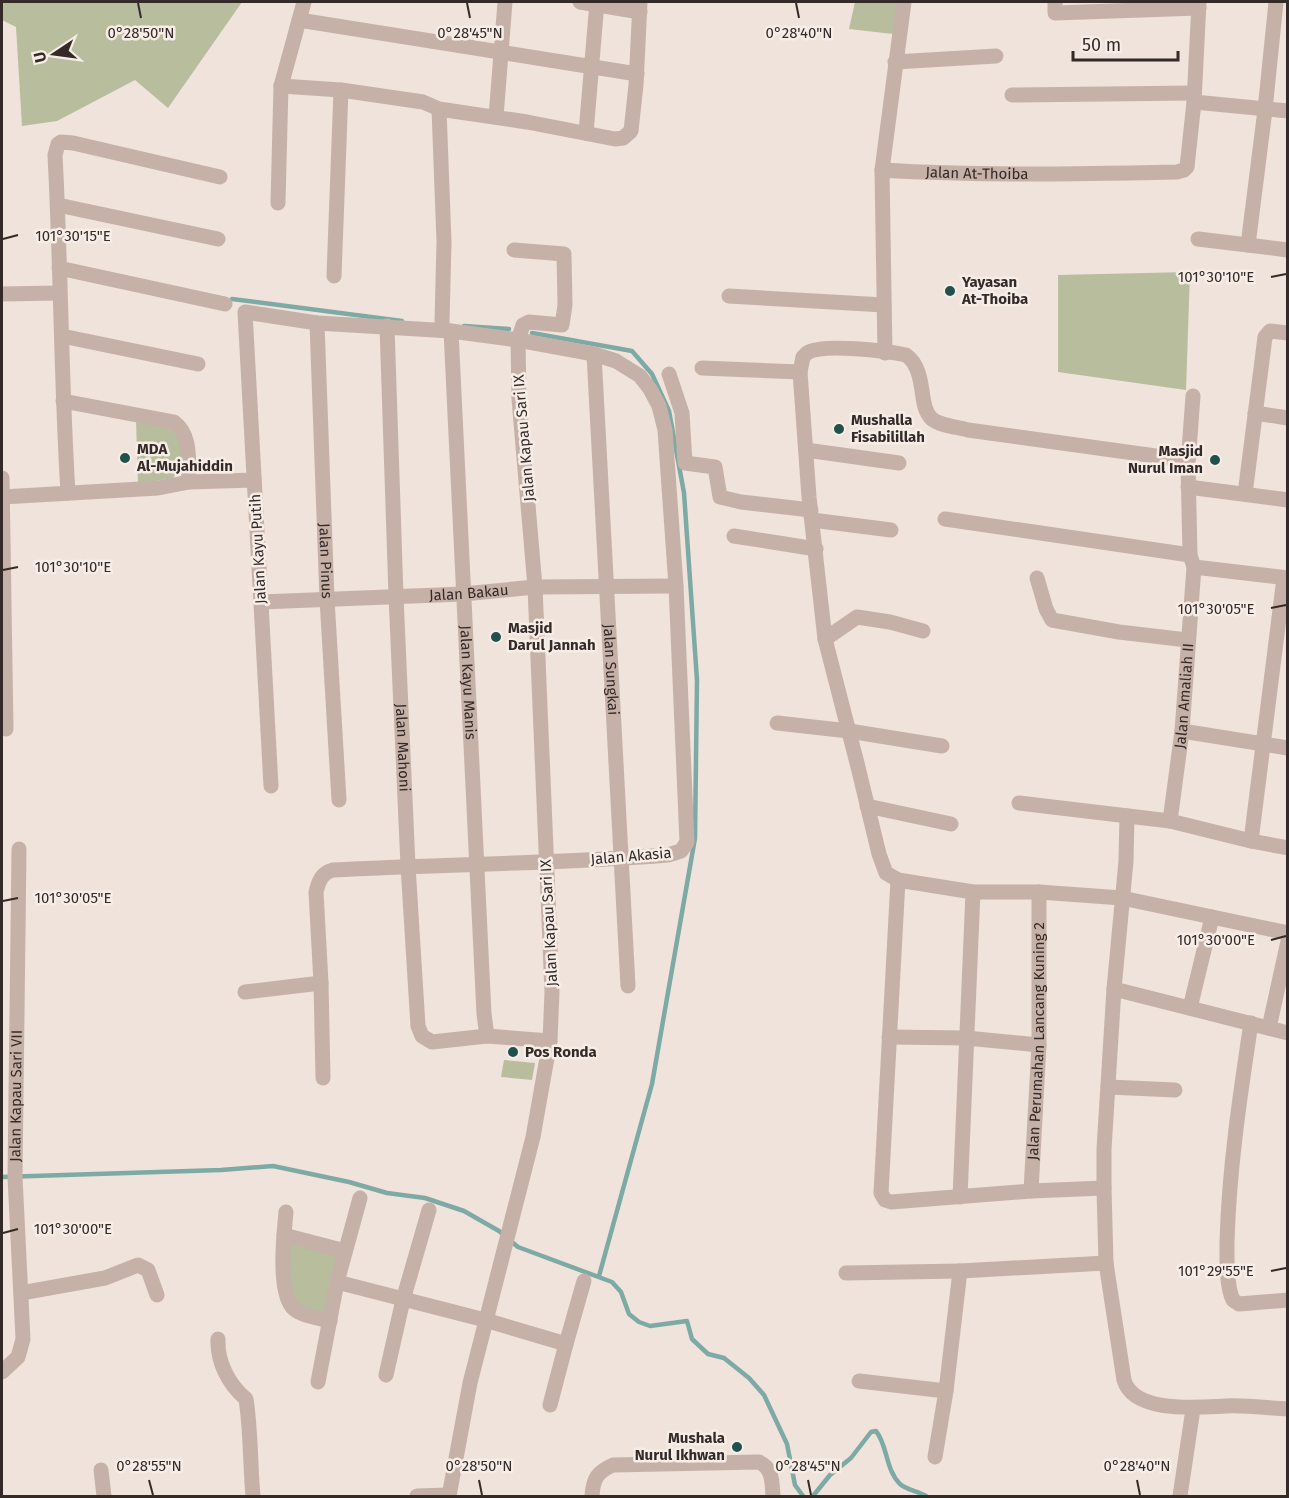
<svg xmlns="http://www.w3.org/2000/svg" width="1289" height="1498" viewBox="0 0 1289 1498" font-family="'Fira Sans',sans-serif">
	<rect width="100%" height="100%" fill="#efe3db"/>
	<!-- green -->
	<g fill="#b7bd9d">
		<polygon points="2,2 242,2 168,108 135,80 57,121 22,126 16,27 2,20"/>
		<polygon points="855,2 898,2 893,34 849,29"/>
		<polygon points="1190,272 1186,390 1058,372 1058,275"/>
		<path d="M 136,420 L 173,426 C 182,445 187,460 173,478 L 138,484 Z"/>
		<polygon points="504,1060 535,1063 532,1080 501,1077"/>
		<polygon points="290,1242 338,1253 329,1317 297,1308 288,1296"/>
	</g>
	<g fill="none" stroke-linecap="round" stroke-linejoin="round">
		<!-- stream -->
		<g stroke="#7daaa4" stroke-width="4.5">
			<polyline points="232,299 402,321"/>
			<polyline points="464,326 509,329"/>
			<polyline points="532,333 632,351 652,374 669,411 684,493 697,680 695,838 652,1084 599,1276"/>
			<polyline points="2,1177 221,1170 273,1166 349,1182 387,1193 425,1198 464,1211 499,1231 518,1247 612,1282 621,1292 629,1314 639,1322 650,1326 687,1321 692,1339 708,1354 724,1358 749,1378 764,1395 787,1444 795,1485 803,1496"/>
			<path d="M 813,1496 L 830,1475 L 851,1458 L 871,1432 L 876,1431 C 888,1446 885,1469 900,1484 C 907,1490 917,1491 926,1496"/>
		</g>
		<!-- street -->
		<g stroke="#c6b1a8" stroke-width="15">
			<polyline points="580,2 640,12"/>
			<polyline points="1055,2 1055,13 1199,8"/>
			<polyline points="1276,2 1265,110 1248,245 1288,250"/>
			<polyline points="299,20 637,74"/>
			<polyline points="895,62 996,56"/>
			<polyline points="281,86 341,90 423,102 439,109 527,122 615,139 623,138 631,131 636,85 640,2"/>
			<polyline points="1012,95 1194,93"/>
			<polyline points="1194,102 1288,111"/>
			<polyline points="439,109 444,242 442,322"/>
			<polyline points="496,117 505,2"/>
			<polyline points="586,133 597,2"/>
			<polyline points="882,170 904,2"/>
			<polyline points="278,203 281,86 304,2"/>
			<polyline points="58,205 218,239"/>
			<polyline points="1198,239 1248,245"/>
			<polyline points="59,268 225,304"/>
			<polyline points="334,276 341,90"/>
			<polyline points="2,294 59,293"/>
			<polyline points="729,296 884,305"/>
			<path id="s1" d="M 317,323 L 327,599 L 339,800"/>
			<path id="s2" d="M 387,326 L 396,596 L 408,866 L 418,1026 L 422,1036 L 432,1042 L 487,1036 L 550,1041"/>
			<path id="s3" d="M 451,331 L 484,1014 L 487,1036"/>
			<polyline points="62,336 198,364"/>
			<path id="s4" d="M 885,353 L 882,170 C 980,176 1079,174 1177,172 L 1184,170 L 1187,167 L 1194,102 L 1199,2"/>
			<path id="s5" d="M 594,354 L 628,986"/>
			<polyline points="702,368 800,372"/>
			<polyline points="669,374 682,413 685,463 715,467 720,497 741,502 811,510"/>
			<path d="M 63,401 L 174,422 C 192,435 188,462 189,482"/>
			<polyline points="1255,413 1288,418"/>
			<polyline points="806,450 899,463"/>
			<path d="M 1188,464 L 1170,458 L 968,430 C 957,427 941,426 932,419 C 917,406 928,371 906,355 C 887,351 823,343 807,353 L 803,357 L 800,372 L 809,497 L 825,639 L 858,767 L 879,854 L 886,873 L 898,880 L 973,892 L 1039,892 L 1122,898 L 1288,933"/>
			<polyline points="2,478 6,729"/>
			<polyline points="1188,487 1288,500"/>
			<path d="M 68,493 C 61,380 61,268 55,155 L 58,144 L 61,142 L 73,143 L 220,177"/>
			<polyline points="1245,494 1265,337 1270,331 1288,333"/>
			<polyline points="2,497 158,488 189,482 254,480"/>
			<polyline points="945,519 1190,555"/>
			<polyline points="812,520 891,530"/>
			<polyline points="734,536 816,549"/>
			<polyline points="1194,567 1288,578"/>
			<polyline points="1037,578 1046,609 1052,620 1119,632 1187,640"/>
			<path id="s6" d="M 261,602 L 463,594 L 535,587 L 676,586"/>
			<polyline points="825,639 857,617 890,622 923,631"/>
			<polyline points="777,723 849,731 942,746"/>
			<polyline points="1182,731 1288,748"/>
			<path d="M 271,786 L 245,312 L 317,323 L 451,331 L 518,340 L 594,354 L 616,361 L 640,376 L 650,389 L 659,406 L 665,430 L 676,586 L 687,842 L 681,851 L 668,855 C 557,864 445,864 333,870 C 322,873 319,880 316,892 L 321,983 L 323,1078"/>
			<polyline points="1019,803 1170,821 1251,841 1288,848"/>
			<polyline points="867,806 951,824"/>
			<path d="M 1127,816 L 1126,861 L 1114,989 L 1104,1149 L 1104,1188 L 1106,1263 L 1124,1380 C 1134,1414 1198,1407 1226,1406 C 1246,1405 1267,1408 1288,1409"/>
			<path id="s7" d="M 1170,821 L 1182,731 L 1194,567 L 1190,555 L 1188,464 L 1193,396"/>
			<polyline points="1251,841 1284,578"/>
			<polyline points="898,880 881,1193 885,1200 891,1202 1031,1191 1104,1188"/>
			<polyline points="1114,989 1288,1033"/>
			<polyline points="245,992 321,983"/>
			<polyline points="1190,1008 1212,917"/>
			<path d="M 1251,1023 C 1240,1096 1229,1168 1227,1242 C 1227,1258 1226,1286 1233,1300 L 1239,1304 L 1288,1300"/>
			<polyline points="1269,1028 1288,941"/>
			<polyline points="889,1037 966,1038 1039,1045"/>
			<polyline points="1108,1087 1175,1090"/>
			<path id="s8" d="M 1031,1191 L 1039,1045 L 1039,892"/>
			<polyline points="960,1197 973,892"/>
			<path d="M 286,1212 C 284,1233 277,1294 294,1309 C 302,1316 319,1318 330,1321"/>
			<polyline points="284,1235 345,1251"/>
			<polyline points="846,1273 960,1271"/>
			<polyline points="337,1282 485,1320 566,1344 550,1405"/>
			<polyline points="21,1293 105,1278 138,1265 148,1270 157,1295"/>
			<path d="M 218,1339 C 217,1361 228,1384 246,1399 C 251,1431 250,1464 253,1496"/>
			<polyline points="566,1344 584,1281"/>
			<path id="s9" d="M 2,1372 L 18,1357 L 23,1339 L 15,1177 L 19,849"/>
			<polyline points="386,1375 403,1300 429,1210"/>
			<polyline points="859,1381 946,1391"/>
			<polyline points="318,1382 337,1282 360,1198"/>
			<polyline points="935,1457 946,1391 960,1271 1106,1263"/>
			<polyline points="101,1470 104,1496"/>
			<polyline points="417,1496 449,1495"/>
			<polyline points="449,1496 470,1383 533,1137 550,1041 552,992 535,587 519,399 518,340 523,325 529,322 562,325 565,305 564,254 514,250"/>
			<path d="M 592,1496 C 593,1479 597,1472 613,1465 L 759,1462 C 773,1468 772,1483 773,1496"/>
			<polyline points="1180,1496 1193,1409"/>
		</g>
	</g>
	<!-- ticks -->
	<path fill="none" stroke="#342a28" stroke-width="2" d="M 138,3 L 141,18M 467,3 L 470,18M 796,3 L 799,18M 3,239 L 18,235M 1271,277 L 1286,274M 3,570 L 18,567M 1271,608 L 1286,605M 3,901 L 18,898M 1271,940 L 1286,936M 3,1233 L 18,1229M 1271,1271 L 1286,1268M 149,1480 L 153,1495M 479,1480 L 482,1495M 808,1480 L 811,1495M 1137,1480 L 1140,1495"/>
	<!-- markers -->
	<g fill="#21514d" stroke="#f7ede7" stroke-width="2">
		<circle cx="950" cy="291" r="6"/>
		<circle cx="839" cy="429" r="6"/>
		<circle cx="125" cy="458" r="6"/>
		<circle cx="1215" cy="460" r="6"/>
		<circle cx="496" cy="637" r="6"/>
		<circle cx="513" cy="1052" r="6"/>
		<circle cx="737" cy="1447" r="6"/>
	</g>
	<g text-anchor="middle" stroke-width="5" stroke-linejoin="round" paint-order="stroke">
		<!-- street labels -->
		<g font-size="15" fill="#342a28" stroke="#f7ede7">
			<text dy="5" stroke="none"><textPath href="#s4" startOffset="278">Jalan At-Thoiba</textPath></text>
			<text transform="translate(524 438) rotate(-95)" y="5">Jalan Kapau Sari IX</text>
			<text transform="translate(258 549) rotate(-93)" y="5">Jalan Kayu Putih</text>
			<text dy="5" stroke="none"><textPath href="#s1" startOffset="238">Jalan Pinus</textPath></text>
			<text dy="5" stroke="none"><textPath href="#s6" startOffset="208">Jalan Bakau</textPath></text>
			<text dy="5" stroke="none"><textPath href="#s5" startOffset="316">Jalan Sungkai</textPath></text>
			<text dy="5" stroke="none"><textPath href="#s3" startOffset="352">Jalan Kayu Manis</textPath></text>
			<text dy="5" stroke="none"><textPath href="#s7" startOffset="126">Jalan Amaliah II</textPath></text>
			<text dy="5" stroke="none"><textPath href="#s2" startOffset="422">Jalan Mahoni</textPath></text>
			<text transform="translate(631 856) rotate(-5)" y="5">Jalan Akasia</text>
			<text transform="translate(549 923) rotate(-93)" y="5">Jalan Kapau Sari IX</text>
			<text dy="5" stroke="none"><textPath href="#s8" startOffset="150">Jalan Perumahan Lancang Kuning 2</textPath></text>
			<text dy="5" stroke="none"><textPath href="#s9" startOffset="284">Jalan Kapau Sari VII</textPath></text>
		</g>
		<!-- poi labels -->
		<g font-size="15" font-weight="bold" fill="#342a28" stroke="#f7ede7" text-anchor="start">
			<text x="962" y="287">Yayasan<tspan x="962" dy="17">At-Thoiba</tspan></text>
			<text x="851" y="425">Mushalla<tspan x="851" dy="17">Fisabilillah</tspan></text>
			<text x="137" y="454">MDA<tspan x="137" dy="17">Al-Mujahiddin</tspan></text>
			<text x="1203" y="456" text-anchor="end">Masjid<tspan x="1203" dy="17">Nurul Iman</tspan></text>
			<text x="508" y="633">Masjid<tspan x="508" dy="17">Darul Jannah</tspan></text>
			<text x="525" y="1057">Pos Ronda</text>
			<text x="725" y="1443" text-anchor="end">Mushala<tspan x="725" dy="17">Nurul Ikhwan</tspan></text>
		</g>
	</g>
	<g font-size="15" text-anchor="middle" fill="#342a28" stroke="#f7ede7" stroke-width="5" stroke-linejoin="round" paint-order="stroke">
		<text x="141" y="38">0°28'50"N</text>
		<text x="470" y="38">0°28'45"N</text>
		<text x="799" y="38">0°28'40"N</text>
		<text x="73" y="241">101°30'15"E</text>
		<text x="1216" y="282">101°30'10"E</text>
		<text x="73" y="572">101°30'10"E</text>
		<text x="1216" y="614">101°30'05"E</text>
		<text x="73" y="903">101°30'05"E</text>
		<text x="1216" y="945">101°30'00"E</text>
		<text x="73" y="1234">101°30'00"E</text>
		<text x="1216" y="1276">101°29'55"E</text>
		<text x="149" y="1471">0°28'55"N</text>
		<text x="479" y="1471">0°28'50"N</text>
		<text x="808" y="1471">0°28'45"N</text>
		<text x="1137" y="1471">0°28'40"N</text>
	</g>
	<!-- border -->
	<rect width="1289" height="1498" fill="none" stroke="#342a28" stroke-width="6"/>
	<!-- north arrow -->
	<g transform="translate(54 54) rotate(257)" stroke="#f7ede7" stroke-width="4.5" paint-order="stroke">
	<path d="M0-4.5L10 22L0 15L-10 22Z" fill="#342a28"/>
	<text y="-9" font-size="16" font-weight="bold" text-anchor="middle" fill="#342a28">U</text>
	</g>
	<!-- scale -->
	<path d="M1073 51v9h105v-9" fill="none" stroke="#342a28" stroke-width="3"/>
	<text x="1082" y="51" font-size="18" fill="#342a28" stroke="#f7ede7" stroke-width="4.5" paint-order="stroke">50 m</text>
</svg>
